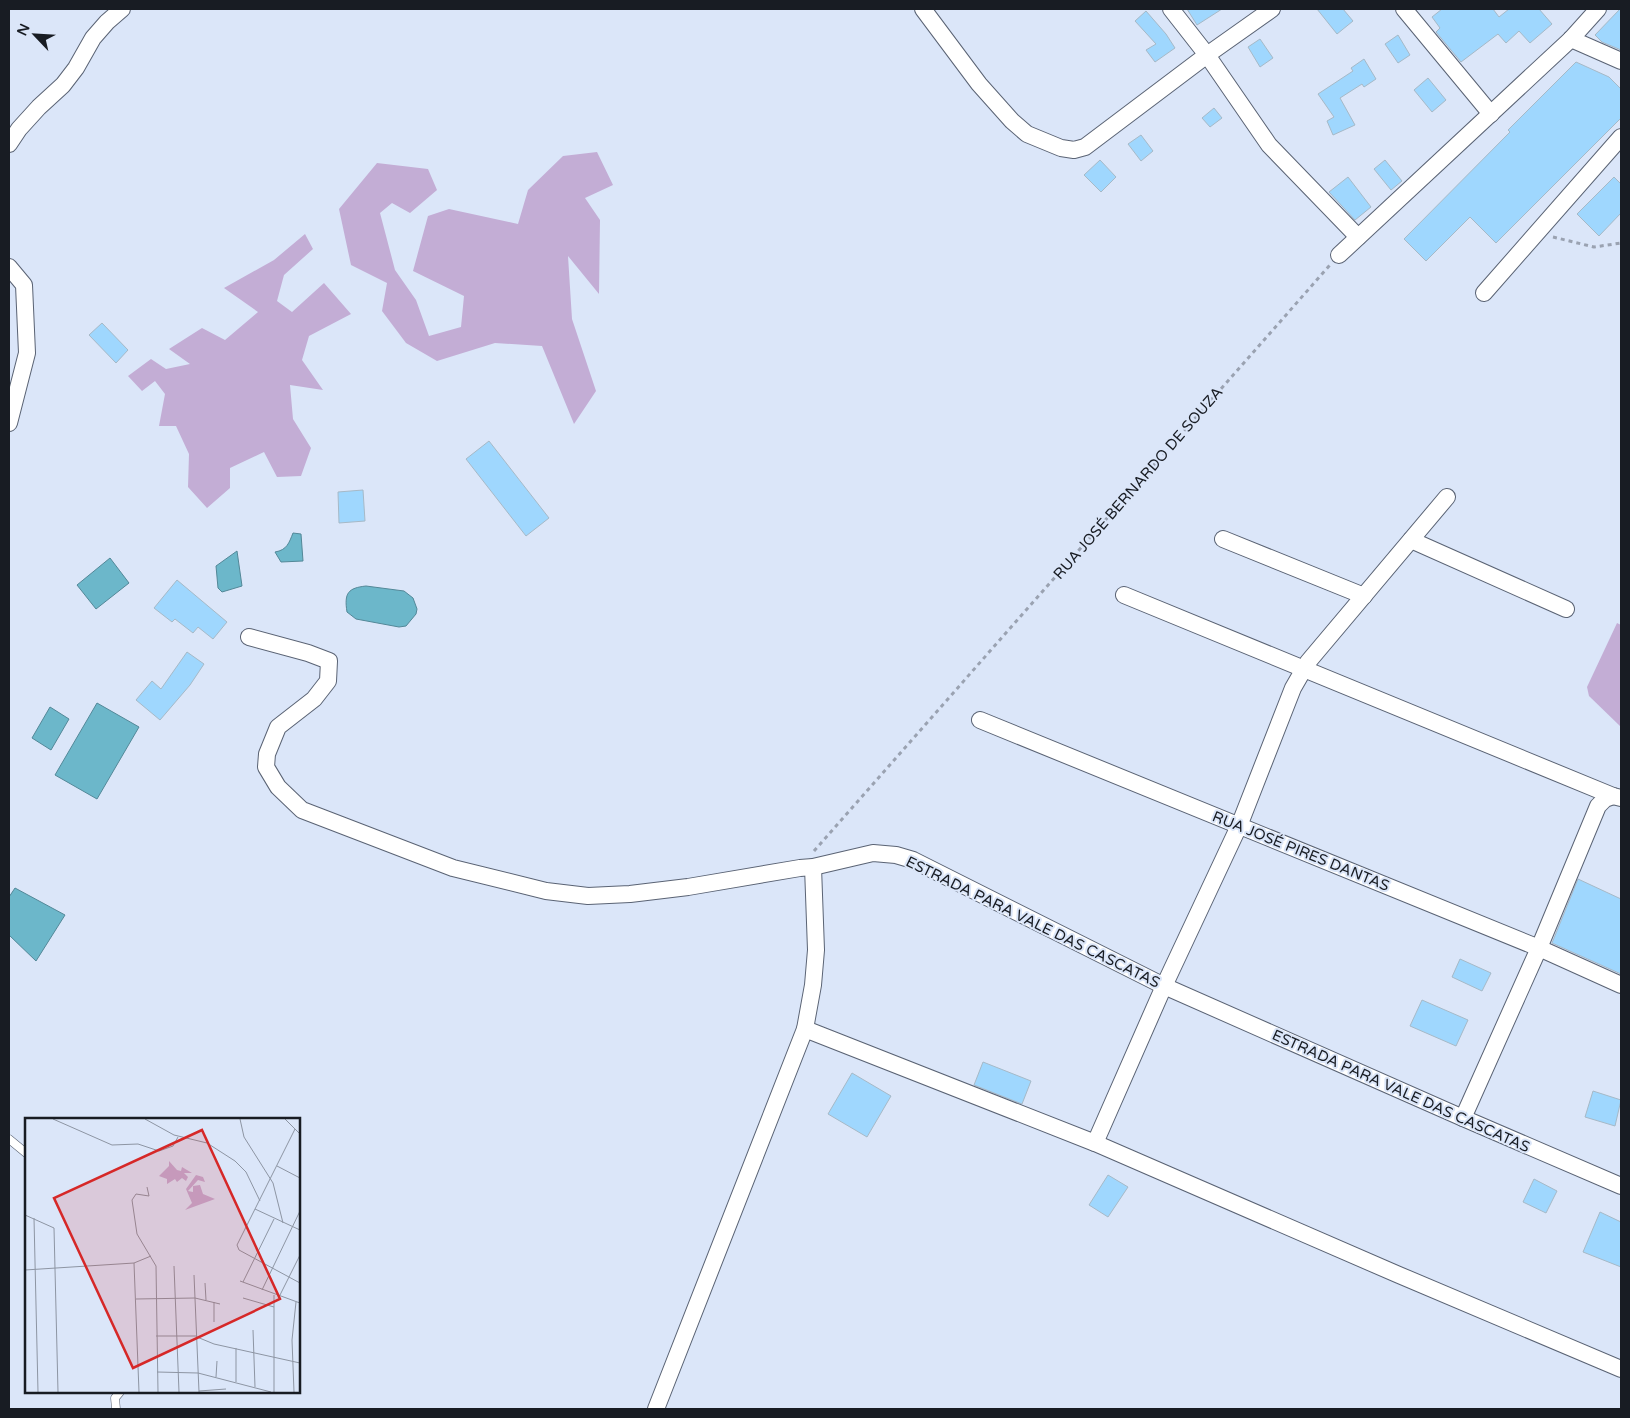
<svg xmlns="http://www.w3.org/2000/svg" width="1630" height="1418" viewBox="0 0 1630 1418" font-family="'Varela Round',sans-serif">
	<rect width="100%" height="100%" fill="#dbe6f9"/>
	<!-- green -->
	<g fill="#c3add5">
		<polygon points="597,152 613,185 585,198 600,220 599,294 568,256 572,319 596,391 574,424 542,346 495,343 437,361 406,343 382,311 387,283 351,265 339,209 377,163 428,169 437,190 410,213 392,203 380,213 395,270 416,300 429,336 461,327 464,296 413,271 428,216 449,209 518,224 528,190 563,156"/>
		<polygon points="305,234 313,249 284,275 277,301 292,312 324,283 351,314 309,336 302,360 323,390 290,385 293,419 311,448 301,476 277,477 264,452 230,468 230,488 207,508 188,487 189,454 176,426 159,426 165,394 155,381 142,391 128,376 151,359 166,369 190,364 169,349 202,328 225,340 258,312 224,288 274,260"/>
		<polygon points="1617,623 1621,625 1621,727 1589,696 1587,687"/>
	</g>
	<!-- water -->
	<g fill="#6cb7ca" stroke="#538898">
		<path d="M 293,533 L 301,534 L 303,561 L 281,562 L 275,552 C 287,550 289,543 293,533 Z"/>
		<polygon points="237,551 242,586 222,592 218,588 216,566"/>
		<polygon points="110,558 129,583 96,609 77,585"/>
		<path d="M 366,586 L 404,591 L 413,598 L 417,609 L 416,614 L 406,626 L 399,627 L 356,619 L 347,612 C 344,593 348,588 366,586 Z"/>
		<polygon points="97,703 139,727 97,799 55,775"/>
		<polygon points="50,707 69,719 51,750 32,738"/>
		<polygon points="15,888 65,915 36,961 9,935 9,897"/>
	</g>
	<!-- building -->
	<g fill="#9fd7fe" stroke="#a6b9c7">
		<polygon points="1187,9 1222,9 1197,25"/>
		<polygon points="1317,9 1343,9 1353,21 1337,34"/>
		<polygon points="1442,9 1493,9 1499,17 1509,9 1539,9 1552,24 1530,43 1519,31 1506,43 1498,34 1461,62 1436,32 1440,28 1432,17"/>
		<polygon points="1620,9 1621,9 1621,50 1602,42 1595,35"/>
		<polygon points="1146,11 1166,34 1175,48 1155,62 1146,50 1156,44 1135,21"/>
		<polygon points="1398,35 1410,55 1398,63 1385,44"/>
		<polygon points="1260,39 1273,58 1260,67 1248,47"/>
		<polygon points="1364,59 1376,79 1364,87 1362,84 1340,98 1355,125 1333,135 1327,121 1334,117 1318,94 1353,71 1351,68"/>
		<polygon points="1576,62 1609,77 1621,89 1621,118 1496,243 1470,217 1426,261 1404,239 1510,132 1508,130"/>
		<polygon points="1428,78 1446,100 1432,112 1414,90"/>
		<polygon points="1214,108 1222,118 1210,127 1202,118"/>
		<polygon points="1141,135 1153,151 1141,161 1128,144"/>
		<polygon points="1100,160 1116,177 1101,192 1084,175"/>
		<polygon points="1385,160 1402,181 1391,190 1374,169"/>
		<polygon points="1348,177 1371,207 1355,220 1329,192"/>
		<polygon points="1614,177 1621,184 1621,213 1599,236 1577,214"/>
		<polygon points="102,323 128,350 116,363 89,335"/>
		<polygon points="489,441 549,518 526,536 466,459"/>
		<polygon points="363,490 365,521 339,523 338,492"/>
		<polygon points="177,580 227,622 213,639 198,627 193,633 175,619 172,622 154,608"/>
		<polygon points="187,652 204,664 190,685 160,720 136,700 152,681 161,689"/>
		<polygon points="1578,879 1621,899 1621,974 1552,943"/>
		<polygon points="1460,959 1491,973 1482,991 1452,977"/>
		<polygon points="1422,1000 1468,1020 1456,1046 1410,1026"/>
		<polygon points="983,1062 1031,1081 1022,1104 974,1085"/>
		<polygon points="852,1073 891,1096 867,1137 828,1114"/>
		<polygon points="1593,1091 1621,1100 1615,1126 1585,1117"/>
		<polygon points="1108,1175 1128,1187 1108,1217 1089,1205"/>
		<polygon points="1534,1179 1557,1191 1546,1213 1523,1202"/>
		<polygon points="1600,1212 1621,1222 1621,1267 1583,1252"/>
	</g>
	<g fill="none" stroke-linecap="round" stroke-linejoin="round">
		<!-- service casing -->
		<g stroke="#5a6374" stroke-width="9">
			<g id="service">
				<polyline points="9,1139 26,1153"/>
				<polyline points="116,1409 115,1398 120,1392"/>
			</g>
		</g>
		<!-- minor casing -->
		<g stroke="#5a6374" stroke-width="18">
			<g id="minor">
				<polyline points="923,9 979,84 1012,121 1027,134 1061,148 1074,150 1085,147 1207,55 1272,9"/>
				<polyline points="1171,9 1207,55 1269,145 1358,237"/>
				<polyline points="1404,9 1491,114"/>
				<polyline points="1571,39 1621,61"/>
				<polyline points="9,144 19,129 39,107 63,85 76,68 93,38 107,22 122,9"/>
				<polyline points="1339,255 1571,39 1598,9"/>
				<polyline points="9,267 24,285 27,353 9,423"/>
				<polyline points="1484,293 1621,137"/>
				<polyline points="1223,539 1364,596"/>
				<polyline points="1411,540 1566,609"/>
				<polyline points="1124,595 1613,796 1621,798"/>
				<polyline points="249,637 308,653 329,661 328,681 314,699 278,727 267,754 266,767 278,787 302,810 453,868 546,891 588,896 630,894 688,887 800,868 813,867 873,853 896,855 913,860 1164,986 1463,1118 1621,1186"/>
				<polyline points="980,720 1539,948 1621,985"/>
				<polyline points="805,1029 1095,1143 1399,1275 1621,1369"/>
				<polyline points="1463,1118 1539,948 1598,806 1605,799 1613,796"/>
				<polyline points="1095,1143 1164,986 1239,826 1293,688 1308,662 1447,497"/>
				<polyline points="656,1409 805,1029 813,985 816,950 813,867"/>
			</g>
		</g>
		<!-- path -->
		<g stroke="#9aa2b1" stroke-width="3" stroke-dasharray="4 4" stroke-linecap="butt">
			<polyline points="1553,237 1594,247 1621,243"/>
			<polyline points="814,851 1330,265"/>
		</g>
		<!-- service -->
		<use href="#service" stroke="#fff" stroke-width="8"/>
		<!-- minor -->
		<use href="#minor" stroke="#fff" stroke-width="16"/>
	</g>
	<g text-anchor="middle" stroke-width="4" stroke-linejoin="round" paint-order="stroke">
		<!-- street labels -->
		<g font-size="15" fill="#181c23" stroke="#dbe6f9">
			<text transform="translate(1138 483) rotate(-49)" y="5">RUA JOSÉ BERNARDO DE SOUZA</text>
			<text transform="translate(1301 851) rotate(22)" y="5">RUA JOSÉ PIRES DANTAS</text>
			<text transform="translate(1033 922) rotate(26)" y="5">ESTRADA PARA VALE DAS CASCATAS</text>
			<text transform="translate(1401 1091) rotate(24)" y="5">ESTRADA PARA VALE DAS CASCATAS</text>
		</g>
	</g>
	<!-- overview -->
	<g transform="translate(25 1118)">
		<rect width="275" height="275" fill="#dbe6f9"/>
		<path d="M 144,43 L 152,52 L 156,53 L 157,49 L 167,55 L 159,55 L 163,59 L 161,63 L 157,60 L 152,64 L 150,61 L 142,66 L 142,61 L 134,58 L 144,48 ZM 171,57 L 178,59 L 180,64 L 173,62 L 163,73 L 168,74 L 168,68 L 175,67 L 178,76 L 190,81 L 160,92 L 167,85 L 161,71 Z" fill="#c3add5"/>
		<path fill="none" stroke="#8d95a3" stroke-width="1" d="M 28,1 L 87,27 L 113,26 L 134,33 L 148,28 L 153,19M 120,1 L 149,17 L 182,25 L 210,43 L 221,54 L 235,83M 215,1 L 219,19 L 248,65 L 258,105M 260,1 L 275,16M 270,11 L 212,127 L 214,132 L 275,165M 252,48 L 275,60M 122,69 L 124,78 L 111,76 L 107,82 L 112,116 L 131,148 L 133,274M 230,91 L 275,112M 0,97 L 29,110 L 33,274M 9,100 L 13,274M 109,145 L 114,274M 149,148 L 154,274M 0,152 L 109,145 L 126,138M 169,157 L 174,274M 215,163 L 275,185M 218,164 L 249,101M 180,165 L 181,182M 237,172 L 275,93M 249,177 L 249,274M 254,179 L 275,137M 218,180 L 249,189M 111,181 L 170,180 L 195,186M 189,184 L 189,204M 228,212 L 230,269M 131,218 L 172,218M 172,219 L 189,226 L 275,245M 132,254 L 173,255 L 246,274M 191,259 L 192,243M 211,264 L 211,230M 174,273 L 201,271M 269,274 L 267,222 L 271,184"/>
		<path fill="#d62828" fill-opacity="0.15" stroke="#d62828" stroke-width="2.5" d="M 177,12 L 255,181 L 108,250 L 29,80 Z"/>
		<rect width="275" height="275" fill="none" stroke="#181c23" stroke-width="2.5"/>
	</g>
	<!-- border -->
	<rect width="1630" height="1418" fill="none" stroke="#181c23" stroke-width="20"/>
	<!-- north arrow -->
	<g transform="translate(35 35) rotate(295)" stroke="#dbe6f9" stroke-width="4" paint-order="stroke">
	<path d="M0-4L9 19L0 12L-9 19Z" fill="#181c23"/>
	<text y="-8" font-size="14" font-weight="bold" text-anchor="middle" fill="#181c23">N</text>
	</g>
</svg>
